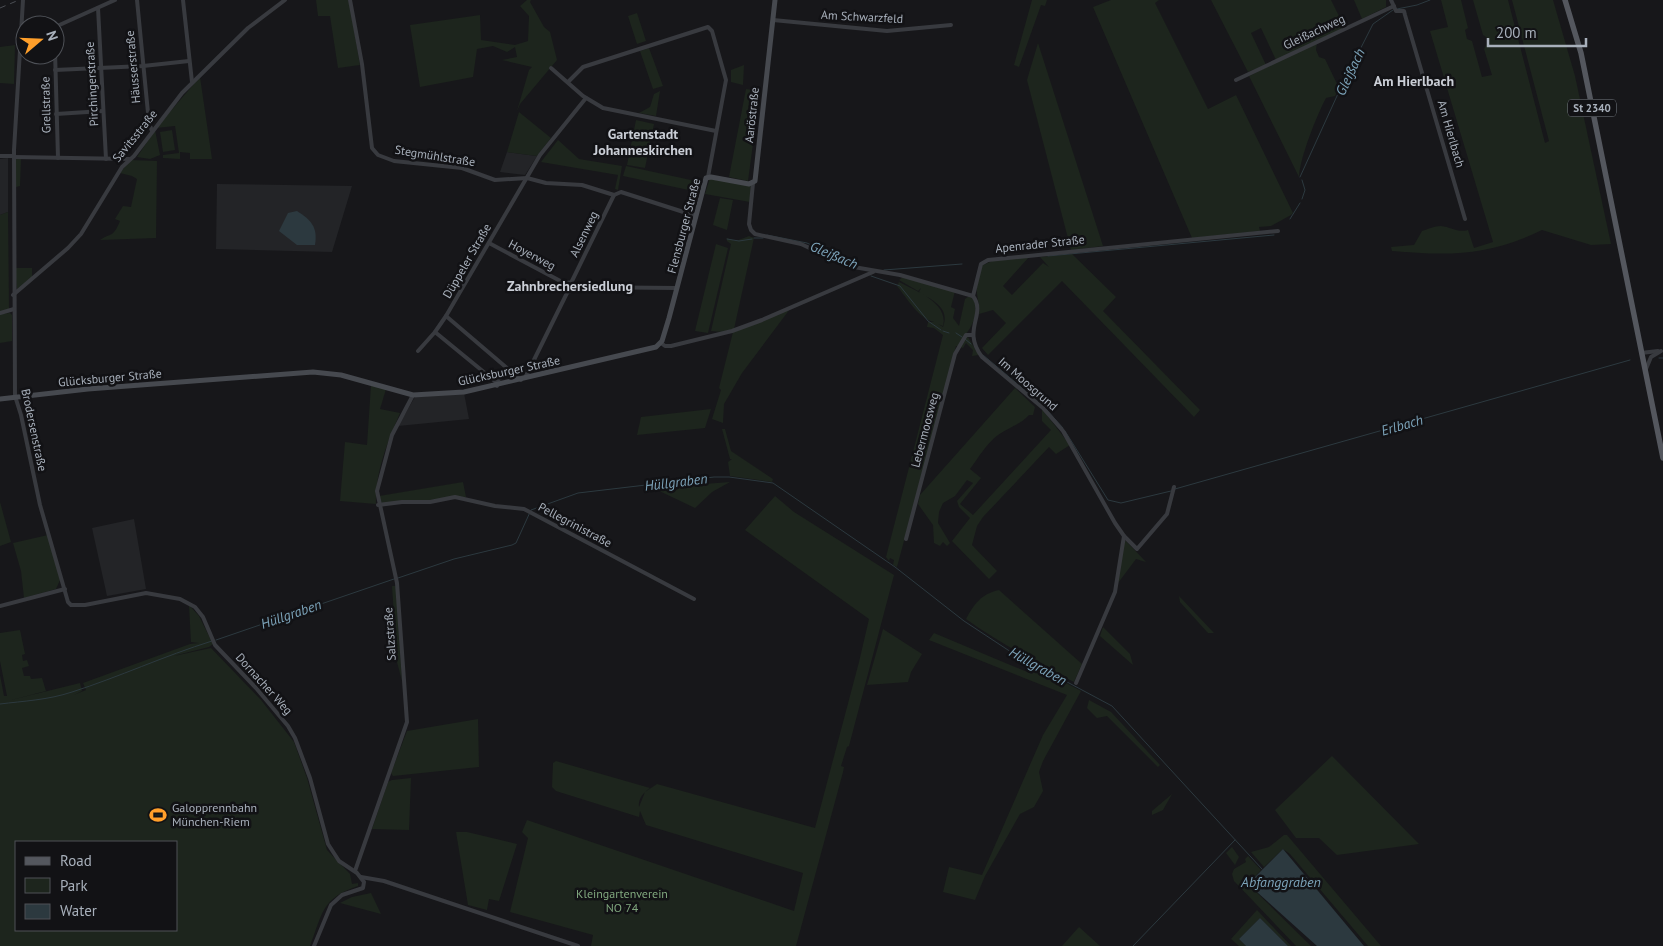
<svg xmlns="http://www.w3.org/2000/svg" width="1663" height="946" viewBox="0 0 1663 946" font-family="'PT Sans',sans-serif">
	<rect width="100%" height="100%" fill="#17171a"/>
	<!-- built -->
	<g fill="#232427">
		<polygon points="507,152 537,156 525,175 500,172"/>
		<polygon points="8,158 8,212 0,215 0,159"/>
		<polygon points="217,184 352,186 332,252 216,249"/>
		<polygon points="464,393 469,419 398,426 415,397"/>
		<polygon points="134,519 146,589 107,596 92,528"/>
	</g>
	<!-- green -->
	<g fill="#1d251d" fill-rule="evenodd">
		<polygon points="316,0 349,0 360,65 338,68 330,16 318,16"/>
		<polygon points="527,0 531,0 530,2 544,27 550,32 557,60 520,104 517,111 529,70 532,67 502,60 517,57 515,47 507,52 493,46 477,49 473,77 420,87 410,25 480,15 481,40 515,45 528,41 529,16 520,6"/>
		<polygon points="1032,0 1047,0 1045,6 1041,5 1019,67 1014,65"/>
		<polygon points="1111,0 1159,0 1155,3 1208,109 1236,95 1293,213 1291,215 1271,226 1259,227 1260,231 1192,238 1093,7"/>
		<polygon points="1211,0 1331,0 1345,28 1276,60 1261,28 1251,33 1266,65 1248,72"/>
		<polygon points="1354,0 1386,0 1386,7 1362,19"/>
		<path d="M 1441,0 L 1461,0 L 1468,28 L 1465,30 L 1467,39 L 1472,41 L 1482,77 L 1492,75 L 1484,49 L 1489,39 L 1483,35 L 1473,0 L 1508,0 L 1545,143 L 1549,141 L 1512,0 L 1553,0 L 1575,76 L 1611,244 L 1591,245 L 1542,230 C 1489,256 1450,256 1392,251 L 1391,247 L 1414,245 L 1422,231 C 1428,229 1435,226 1441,226 C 1451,227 1458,233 1468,230 L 1474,248 L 1493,242 L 1430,31 L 1448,27 Z"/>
		<polygon points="637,13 646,41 637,44 628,16"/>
		<path d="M 1317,42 L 1316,50 L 1319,57 L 1325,59 L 1339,88 L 1335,96 L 1326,98 C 1316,117 1300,158 1299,177 L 1249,76 Z"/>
		<polygon points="1038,43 1103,246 1071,250 1027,80"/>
		<polygon points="15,45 14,84 0,83 0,47"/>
		<polygon points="649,48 663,86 653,89 640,51"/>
		<polygon points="744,65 743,85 731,82 731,70"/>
		<polygon points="200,77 212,159 190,159 190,153 180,152 180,159 163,158 163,155 179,153 175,126 156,128"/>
		<polygon points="746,89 760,91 748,181 729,177"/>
		<polygon points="660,91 656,116 639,113 650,107 654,94"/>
		<polygon points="519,112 551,138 537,156 507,152"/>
		<polygon points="636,120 654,124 645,168 627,165"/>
		<polygon points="155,130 160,155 150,159 137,157"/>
		<polygon points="172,130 175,150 163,152 160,132"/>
		<polygon points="558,140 579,159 622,166 618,190 615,189 618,175 541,162"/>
		<polygon points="16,158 21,158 20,186 16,187"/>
		<path d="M 130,160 L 157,161 L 156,238 L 100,240 C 112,232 113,238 120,221 L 115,219 L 123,206 L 131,207 L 137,179 L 132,176 L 120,173 Z"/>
		<polygon points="626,166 700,182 698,192 623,176"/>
		<polygon points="710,178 751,186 750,202 705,194"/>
		<polygon points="720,198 733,200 727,230 713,225"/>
		<polygon points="8,212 9,309 0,312 0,215"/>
		<polygon points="749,236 754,238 734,329 723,332 711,331 731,244 727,241 727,238 736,241"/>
		<polygon points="716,244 728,248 708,333 695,331"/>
		<path d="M 1072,254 L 1116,297 L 1103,311 L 1200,410 L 1194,417 L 1062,281 L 988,355 L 982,348 L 1006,323 L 993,310 L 979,314 C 980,306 978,302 977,294 C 976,285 979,275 981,266 L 992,261 L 1029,257 L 1003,286 L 1012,295 L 1043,263 L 1049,267 L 1040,257 Z"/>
		<polygon points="15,268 32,268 32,277 17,289"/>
		<path d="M 903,277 L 955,291 L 951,307 L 955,309 L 953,318 L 959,326 L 965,299 L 969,296 L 972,297 C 980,310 974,323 966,334 L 979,355 L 972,356 L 973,350 L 966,343 L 963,348 L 956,346 L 897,567 L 893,565 L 894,560 L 890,558 L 889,561 L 886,557 L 943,335 L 934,328 L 927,327 L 928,322 L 934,322 C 919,319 906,297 897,286 L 899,282 C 916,291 949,303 943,326 L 938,324 L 943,327 C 950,308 934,301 919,292 L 921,288 L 918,291 L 899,280 Z"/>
		<polygon points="790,309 742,373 724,404 723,423 712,419 721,390 719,388 733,332"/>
		<polygon points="10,313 12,315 12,341 0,343 0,314"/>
		<path d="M 371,385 L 386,389 L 380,409 L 400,413 C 388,441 375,472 376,504 L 340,501 L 345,442 L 367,445 Z"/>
		<path d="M 1015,388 L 1035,407 L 1033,415 L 1029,415 C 1020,425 1009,427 998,435 C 986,444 979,457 970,469 L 981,478 L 960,504 L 973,515 L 1051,430 L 1042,421 L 1042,409 L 1070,445 L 1056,454 L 1049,447 L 983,517 L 977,526 L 972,545 L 997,571 L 989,579 L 952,541 L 970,518 L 959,507 L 957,501 L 973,483 L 967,480 L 955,496 L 943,503 L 939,512 L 938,523 L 950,543 L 947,546 L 943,542 L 940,546 L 934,543 L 933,525 L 918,504 L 920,495 Z"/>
		<polygon points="711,409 705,428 637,435 641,417"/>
		<polygon points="722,429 725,429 731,451 773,479 772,482 730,476 728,462 732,459 730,459"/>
		<polygon points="463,482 466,497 382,504 379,496"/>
		<polygon points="730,482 712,492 695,508 653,488"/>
		<path d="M 775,496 L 794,512 L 894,575 L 849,746 L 847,747 L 841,766 L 844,767 L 843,772 L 796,946 L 591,946 L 593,935 L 510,912 L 528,838 L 522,832 L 527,820 L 794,911 L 803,873 L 646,825 L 640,811 L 639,817 L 556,791 L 552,787 L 553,763 L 556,761 L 650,788 C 643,793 638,799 639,807 L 645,792 L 657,784 L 815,828 L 859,662 L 869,619 L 745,530 Z"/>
		<polygon points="0,502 11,542 0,546"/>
		<polygon points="48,535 60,580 56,589 24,598 21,571 13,543"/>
		<polygon points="1124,539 1146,562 1136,559 1118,583"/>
		<polygon points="392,586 396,586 402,681 397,662"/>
		<path d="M 999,590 L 1082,664 L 1074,682 C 1037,663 1001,644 966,619 C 974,604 981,594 999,590 Z"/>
		<polygon points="1179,596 1214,633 1208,633 1180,602"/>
		<path d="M 189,605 L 199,616 L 213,644 L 209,647 L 177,655 L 174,656 L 211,648 L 261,700 L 294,742 L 307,778 L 327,850 L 350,874 L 352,884 L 358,883 L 358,886 C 322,898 323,912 310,946 L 0,946 L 0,675 L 4,696 L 7,696 L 0,661 L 0,633 L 20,630 L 25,654 L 22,655 L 23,661 L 27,660 L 29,666 L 22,668 L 24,676 L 30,676 L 31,679 L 42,678 L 46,691 L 11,700 L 80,683 L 82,691 L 74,695 L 86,690 L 83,683 L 190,644 L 199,643 L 191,642 ZM 16,842 L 176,842 L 176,930 L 16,930 Z"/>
		<polygon points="1103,627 1130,654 1133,665 1100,636"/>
		<polygon points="883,629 922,654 911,672 908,682 867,685"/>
		<polygon points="934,633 1032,674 1038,668 1081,691 1043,761 1039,772 1043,791 1034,807 1020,814 985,876 975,900 943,892 949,867 982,875 1043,735 1067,695 929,640"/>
		<polygon points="1089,700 1111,712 1160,765 1158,767 1107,716 1097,718 1087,708"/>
		<polygon points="478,719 479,767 393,776 391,773 407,731"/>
		<polygon points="1332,756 1419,844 1337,855 1319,838 1296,838 1275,810"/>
		<polygon points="411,778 409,830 372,829 388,782 392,780"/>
		<polygon points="1172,794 1163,810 1152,815 1152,811"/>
		<polygon points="456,832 467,832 517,844 499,901 489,899 487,910 468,905"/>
		<polygon points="1284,835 1287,835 1381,946 1368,946 1290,854 1283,849 1264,867 1251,852 1269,847"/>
		<polygon points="1232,847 1239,857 1235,865 1226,853"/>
		<polygon points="1248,856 1261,870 1248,884 1311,946 1296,946 1234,881 1232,874 1234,869 1246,862 1245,859"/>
		<polygon points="371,893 381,914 340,903 352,897"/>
		<polygon points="1257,910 1291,946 1288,946 1260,918 1239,939 1246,946 1239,946 1231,939"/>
		<polygon points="1079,927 1100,946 1062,946"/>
	</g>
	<!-- water -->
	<g fill="#2c393f">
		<path d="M 297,211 C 311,220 318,227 315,245 L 297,245 L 279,231 L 288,213 Z"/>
		<polygon points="1283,849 1364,946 1317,946 1248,884"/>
		<polygon points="1260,918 1288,946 1246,946 1239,939"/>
	</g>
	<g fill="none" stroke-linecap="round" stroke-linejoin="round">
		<!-- stream -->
		<g stroke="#2c393f" stroke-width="1">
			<polyline points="1397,9 1417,5 1430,0"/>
			<polyline points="1300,177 1342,85 1373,24 1393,10"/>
			<polyline points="1302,180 1305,190 1302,199"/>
			<polyline points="1290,219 1300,203"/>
			<polyline points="767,235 807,243 855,265"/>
			<polyline points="754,238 763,238"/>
			<polyline points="727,239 739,241 752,239"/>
			<polyline points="1048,256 1274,235"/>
			<polyline points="884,270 962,264"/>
			<polyline points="871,276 900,286 928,321 941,330"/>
			<polyline points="943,331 949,333"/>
			<polyline points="956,333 962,337"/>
			<polyline points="965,339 971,344"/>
			<polyline points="983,355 1041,404"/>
			<polyline points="1659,358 1663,358"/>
			<polyline points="1046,409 1063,428"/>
			<polyline points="1065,431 1108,500 1121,503 1171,491"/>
			<polyline points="1175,489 1630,360"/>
			<polyline points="398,578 454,559 512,545 516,543 531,510 578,493 714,477 729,477 773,483 895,567 964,621 1011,652 1112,706 1262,869"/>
			<polyline points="216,640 394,579"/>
			<path d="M 0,704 C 24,701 48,700 72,692 C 119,677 164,656 212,641"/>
			<polyline points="1133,946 1235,840"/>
		</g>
		<!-- street -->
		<g stroke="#383a3f" stroke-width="4">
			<polyline points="23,0 14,150 15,396 21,415 40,505 68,602 71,605 85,605 146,593 180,599 195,607 203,617 215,645 256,688 288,726 295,738 310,778 328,844 339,861 357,873 364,882 363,888 342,895 331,905 314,946"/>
			<polyline points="137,0 149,123 152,131"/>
			<polyline points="183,0 192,82"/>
			<polyline points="350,0 362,64 372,148 378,155 394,161 462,168 495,180 527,178 546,183 582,185 614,195 621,192 696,216"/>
			<polyline points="1391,0 1396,11 1404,11 1405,15 1465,219"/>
			<polyline points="98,8 106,159"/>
			<polyline points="773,20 887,31 951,25"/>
			<polyline points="55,27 115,0"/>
			<polyline points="55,51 58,158"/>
			<polyline points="551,68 583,96 603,108 716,131"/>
			<polyline points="55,70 143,66 189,61"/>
			<polyline points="1236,80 1394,6"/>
			<polyline points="568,82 583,67 708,27 712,31 726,80 708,177"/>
			<polyline points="56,114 103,111"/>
			<polyline points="0,156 14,156"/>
			<polyline points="14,157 130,159"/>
			<polyline points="753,183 749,224 751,230 755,234 801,244 848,266 900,275 973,296"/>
			<polyline points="489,243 566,284"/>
			<circle cx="569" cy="287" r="4.5"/>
			<polyline points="571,283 614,195"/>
			<polyline points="574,287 677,288"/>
			<polyline points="13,295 68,248 81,234 122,167 134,156 182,93 248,28 285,0"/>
			<path d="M 973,296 C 987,315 961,329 982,357 L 1043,408 L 1063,431 L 1115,523 L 1124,536 L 1137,549 L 1167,514 L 1174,487"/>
			<polyline points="973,296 981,264 988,260 1278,231"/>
			<polyline points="0,313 14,309"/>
			<polyline points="446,316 521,380"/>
			<polyline points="435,332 496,382 497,386"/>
			<polyline points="661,343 665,346 671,346 732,331 762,320 873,272"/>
			<polyline points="418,351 435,332 446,316 540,155 586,98"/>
			<polyline points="1641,353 1658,351"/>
			<polyline points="1646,369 1651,357 1661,351"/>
			<polyline points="525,378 568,291"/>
			<polyline points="496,382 509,369"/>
			<polyline points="378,505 402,502 430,502 455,497 495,506 524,509 694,599"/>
			<polyline points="906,539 955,354 966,335 972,335"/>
			<polyline points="0,606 65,589"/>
			<polyline points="1076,683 1115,592 1124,536"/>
			<polyline points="355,871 407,722 397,583 377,491 392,435 413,395"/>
			<polyline points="361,877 384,881 578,946"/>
		</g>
		<!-- secondary -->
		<polyline stroke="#46494f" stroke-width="5" points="0,399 88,389 313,372 341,375 413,395 464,392 656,347 662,341 669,318 706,178 711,177 749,184 755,181 775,0"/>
		<!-- primary -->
		<polyline stroke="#54575e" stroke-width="5.5" points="1565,0 1581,53 1663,458"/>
		<!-- rail -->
		<polyline stroke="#4b4e54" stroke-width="1" stroke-dasharray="6 5" stroke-linecap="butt" points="0,8 19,0"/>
	</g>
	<!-- icons -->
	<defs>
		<g id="stadium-bare" transform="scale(1.35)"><path d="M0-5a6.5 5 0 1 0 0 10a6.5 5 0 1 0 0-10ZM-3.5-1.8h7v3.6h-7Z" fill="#ff9f2a" stroke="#121215" stroke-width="2.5" paint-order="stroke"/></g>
	</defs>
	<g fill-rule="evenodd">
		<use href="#stadium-bare" x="158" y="815"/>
	</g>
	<g text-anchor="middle" stroke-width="5" stroke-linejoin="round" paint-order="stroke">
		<!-- shield labels -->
		<rect fill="#121215" stroke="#7b8189" stroke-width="1" x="1568" y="99.5" width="48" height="17" rx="4"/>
		<g font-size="11" font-weight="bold" fill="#a8b0bb">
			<text x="1592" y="112">St 2340</text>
		</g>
		<!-- street labels -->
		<g font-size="12" fill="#a8b0bb" stroke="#121215">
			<text transform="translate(862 17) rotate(3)" y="4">Am Schwarzfeld</text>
			<text transform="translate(1314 32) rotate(-25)" y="4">Gleißachweg</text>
			<text transform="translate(133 67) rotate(-95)" y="4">Häusserstraße</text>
			<text transform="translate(92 84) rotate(-93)" y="4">Pirchingerstraße</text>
			<text transform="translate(46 105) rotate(-91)" y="4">Grellstraße</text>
			<text transform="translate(752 115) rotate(-84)" y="4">Aaröstraße</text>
			<text transform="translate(1451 134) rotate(74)" y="4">Am Hierlbach</text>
			<text transform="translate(135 136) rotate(-51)" y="4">Savitsstraße</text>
			<text transform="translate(435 156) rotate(9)" y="4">Stegmühlstraße</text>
			<text transform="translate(684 226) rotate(-75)" y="4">Flensburger Straße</text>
			<text transform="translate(584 234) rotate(-64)" y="4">Alsenweg</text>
			<text transform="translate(1040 244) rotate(-6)" y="4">Apenrader Straße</text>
			<text transform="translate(532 255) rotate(28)" y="4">Hoyerweg</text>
			<text transform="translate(467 261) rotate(-60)" y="4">Düppeler Straße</text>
			<text transform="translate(509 371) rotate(-12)" y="4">Glücksburger Straße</text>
			<text transform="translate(110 378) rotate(-5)" y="4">Glücksburger Straße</text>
			<text transform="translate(1028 384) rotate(41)" y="4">Im Moosgrund</text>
			<text transform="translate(34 430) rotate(78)" y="4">Brodersenstraße</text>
			<text transform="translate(925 430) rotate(-75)" y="4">Lebermoosweg</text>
			<text transform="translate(575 525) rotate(28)" y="4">Pellegrinistraße</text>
			<text transform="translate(390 634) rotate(-94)" y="4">Salzstraße</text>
			<text transform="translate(264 684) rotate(48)" y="4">Dornacher Weg</text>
		</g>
		<!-- poi labels -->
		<g font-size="12" fill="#a8b0bb" stroke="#121215" text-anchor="start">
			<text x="172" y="812">Galopprennbahn<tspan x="172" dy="14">München-Riem</tspan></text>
		</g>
		<!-- park labels -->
		<g font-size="12" fill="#80a77e" stroke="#121215">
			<text x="622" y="898">Kleingartenverein<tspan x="622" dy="14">NO 74</tspan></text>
		</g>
		<!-- water labels -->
		<g font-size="14" font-style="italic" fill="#7ca3b9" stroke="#121215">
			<text transform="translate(1350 72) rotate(-65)" y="5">Gleißach</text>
			<text transform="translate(834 255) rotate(23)" y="5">Gleißach</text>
			<text transform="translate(1402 425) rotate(-16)" y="5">Erlbach</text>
			<text transform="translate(676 482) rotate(-7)" y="5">Hüllgraben</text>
			<text transform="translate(291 614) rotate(-19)" y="5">Hüllgraben</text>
			<text transform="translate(1038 666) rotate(29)" y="5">Hüllgraben</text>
			<text x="1281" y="887">Abfanggraben</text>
		</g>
		<!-- neighbourhood labels -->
		<g font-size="14" font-weight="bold" fill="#caced6" stroke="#121215">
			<text x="1414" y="86">Am Hierlbach</text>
			<text x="643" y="139">Gartenstadt<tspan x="643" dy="16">Johanneskirchen</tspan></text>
			<text x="570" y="291">Zahnbrechersiedlung</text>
		</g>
	</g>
	<!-- legend -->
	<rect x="15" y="841" width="162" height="90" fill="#121215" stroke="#4e5157"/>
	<rect x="25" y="857" width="25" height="8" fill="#54575e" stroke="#4e5157"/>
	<text x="60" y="866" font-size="15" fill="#a8b0bb">Road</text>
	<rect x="25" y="878" width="25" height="15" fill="#1d251d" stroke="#4e5157"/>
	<text x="60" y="891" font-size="15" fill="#a8b0bb">Park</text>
	<rect x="25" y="904" width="25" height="15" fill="#2c393f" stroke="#4e5157"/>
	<text x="60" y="916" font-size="15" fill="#a8b0bb">Water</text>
	<!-- north arrow -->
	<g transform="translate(40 40) rotate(71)"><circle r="24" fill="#121215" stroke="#4e5157"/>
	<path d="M0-4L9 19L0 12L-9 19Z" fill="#ff9f2a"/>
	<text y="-8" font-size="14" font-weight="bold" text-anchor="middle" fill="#a8b0bb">N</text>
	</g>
	<!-- scale -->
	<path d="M1488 38v8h98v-8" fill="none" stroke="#a8b0bb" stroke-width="2.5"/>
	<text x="1496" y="38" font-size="15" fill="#a8b0bb" stroke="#121215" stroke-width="4" paint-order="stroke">200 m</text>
</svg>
